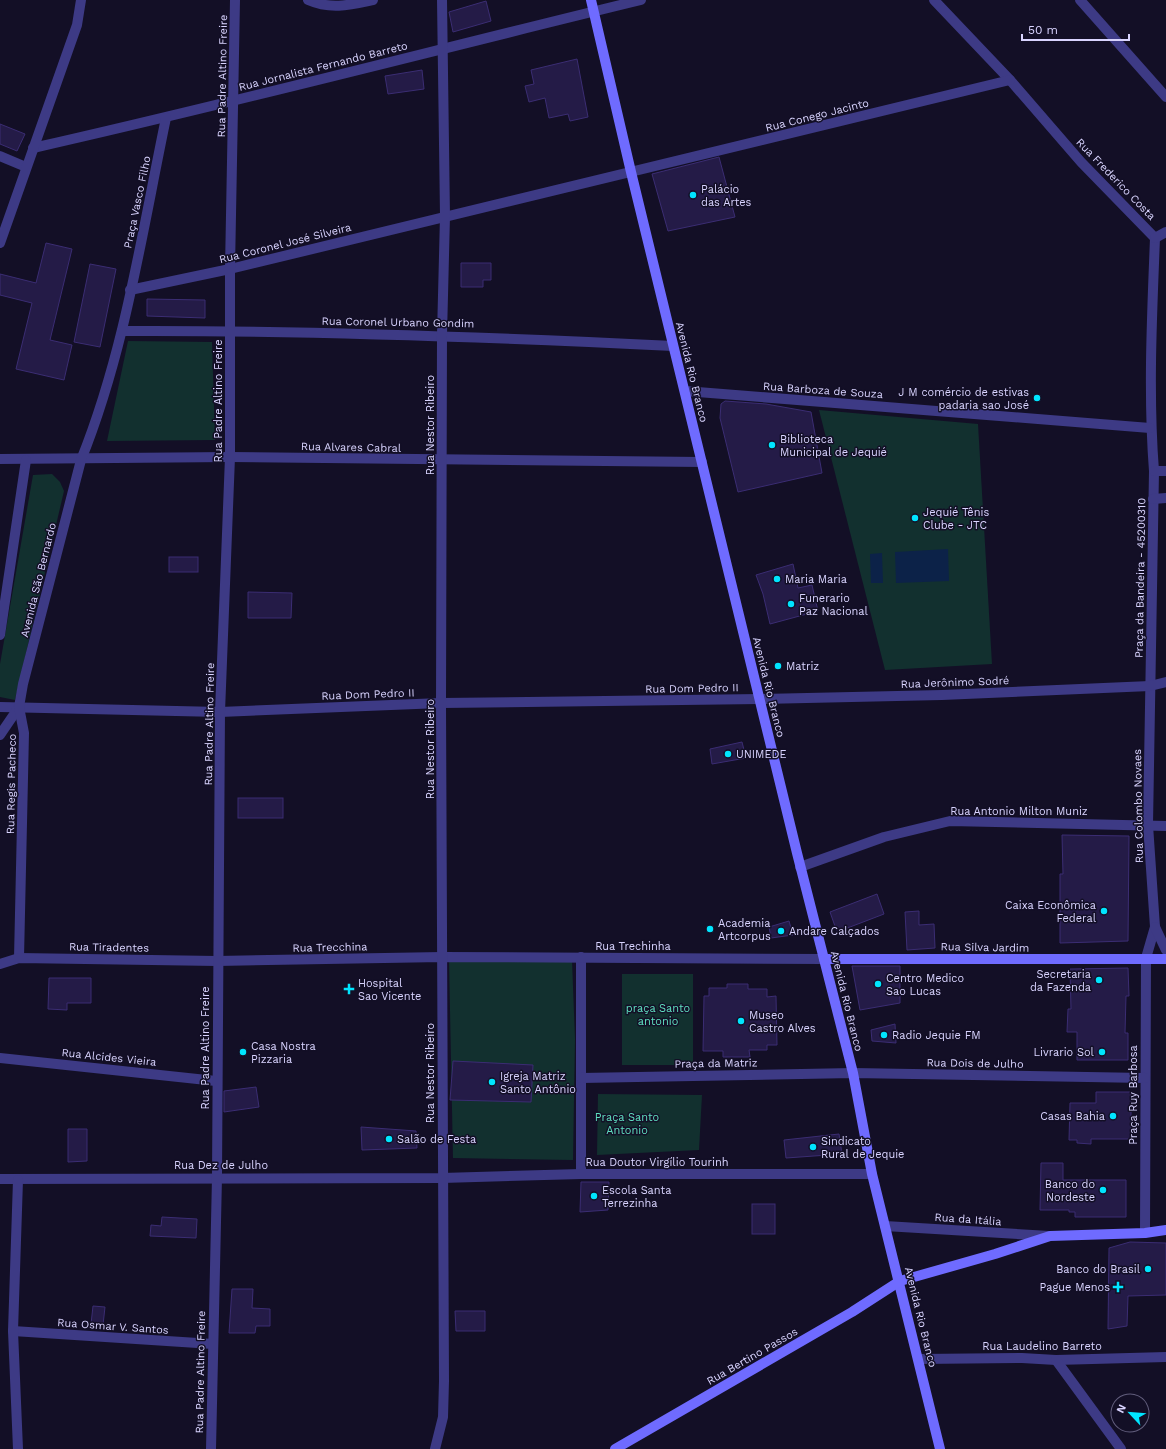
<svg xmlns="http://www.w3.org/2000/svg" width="1166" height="1449" viewBox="0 0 1166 1449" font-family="'Work Sans',sans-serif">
	<rect width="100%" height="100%" fill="#130f26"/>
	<!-- green -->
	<g fill="#12302f">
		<polygon points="128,341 212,342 215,440 107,441"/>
		<polygon points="819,410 978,424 992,664 885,670"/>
		<polygon points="52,474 60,482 64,491 15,700 0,697 0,664 33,475"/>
		<polygon points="572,960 575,1039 573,1160 453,1158 449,961"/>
		<rect x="622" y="974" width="71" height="91"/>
		<polygon points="598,1094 702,1095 699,1150 597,1155"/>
	</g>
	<!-- water -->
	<g fill="#0c2248">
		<polygon points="948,549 949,581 896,583 895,552"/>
		<polygon points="882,553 883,583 871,583 870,554"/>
	</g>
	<!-- building -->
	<g fill="#241b47" stroke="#3b2d73">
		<polygon points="486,1 491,21 453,32 449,12"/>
		<polygon points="577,59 588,117 570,121 568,114 549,118 545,98 529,102 525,86 534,84 531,70"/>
		<polygon points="422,70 424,89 388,94 385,76"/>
		<polygon points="0,124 25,134 17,151 0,144"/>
		<polygon points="719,157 735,217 668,231 652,174"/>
		<polygon points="46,243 72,249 50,340 72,345 64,380 16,369 32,303 0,295 0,274 36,283"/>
		<polygon points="461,263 491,263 491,280 483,280 483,287 461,287"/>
		<polygon points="90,264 116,269 100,347 74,342"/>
		<polygon points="147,299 205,300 205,318 147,316"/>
		<polygon points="725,401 766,404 811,412 822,473 738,492 720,418 721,404"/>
		<rect x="169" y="557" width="29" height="15"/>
		<polygon points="793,564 798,588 812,585 818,611 770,624 763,594 756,575"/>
		<polygon points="248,592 292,593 291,618 248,618"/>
		<polygon points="742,742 746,758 712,764 710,749"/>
		<rect x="238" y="798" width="45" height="20"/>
		<polygon points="1062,835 1129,836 1128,941 1060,943 1060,874 1063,874"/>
		<polygon points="877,894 884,914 837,932 830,912"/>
		<polygon points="919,911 919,925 934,924 935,948 907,950 905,912"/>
		<polygon points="789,921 793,935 771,938 769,927"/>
		<polygon points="852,966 900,966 900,1003 860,1010"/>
		<polygon points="1128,968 1129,996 1126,996 1125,1033 1128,1033 1128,1060 1077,1060 1077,1032 1067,1032 1068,1009 1071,1009 1070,969"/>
		<polygon points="49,978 91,978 91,1003 67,1003 67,1010 48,1009"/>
		<polygon points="727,984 748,984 748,989 767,989 767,997 776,996 777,1045 767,1045 767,1050 749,1050 750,1057 723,1057 723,1051 703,1051 704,996 709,996 709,988 727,988"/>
		<polygon points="895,1024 896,1043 872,1041 871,1030"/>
		<polygon points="453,1061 533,1065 531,1102 450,1100"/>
		<polygon points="256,1087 259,1107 224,1112 224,1091"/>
		<polygon points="1096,1092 1131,1092 1131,1139 1091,1139 1091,1144 1077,1143 1077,1140 1069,1140 1070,1103 1096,1103"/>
		<polygon points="361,1127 416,1131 417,1148 362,1150"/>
		<polygon points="68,1129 87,1129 87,1161 68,1162"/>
		<polygon points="839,1134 842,1154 786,1158 784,1140"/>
		<polygon points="1041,1163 1063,1163 1063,1180 1126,1180 1126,1217 1075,1217 1075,1212 1069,1212 1069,1210 1040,1210"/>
		<polygon points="581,1182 609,1182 608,1210 580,1212"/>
		<rect x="752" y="1204" width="23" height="30"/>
		<polygon points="162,1217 197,1219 196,1238 150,1236 151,1225 161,1226"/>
		<polygon points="1130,1242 1166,1243 1166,1295 1128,1296 1127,1326 1108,1329 1109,1248"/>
		<polygon points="232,1289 253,1289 252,1308 270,1309 270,1326 256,1326 255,1333 229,1333"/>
		<polygon points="93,1306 105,1307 103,1325 91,1324"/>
		<polygon points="455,1311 485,1311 485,1331 456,1331"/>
	</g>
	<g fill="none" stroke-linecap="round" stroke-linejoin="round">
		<!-- street -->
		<g stroke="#3d3a85" stroke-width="10">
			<path d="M 308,0 C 331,10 350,5 373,0"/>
			<path d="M 934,0 L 1010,80 L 1081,162 L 1155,238 C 1152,315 1148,393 1154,471 L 1148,825 L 1155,927 L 1146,958 L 1145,1233"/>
			<polyline points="1080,0 1166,97"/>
			<path d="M 33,148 C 237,102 439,49 641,0"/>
			<polyline points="0,156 26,167"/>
			<polyline points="1155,238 1166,232"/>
			<polyline points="0,243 77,25 81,0"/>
			<polyline points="130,290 230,269 1010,80"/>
			<path d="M 122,331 C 306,330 489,337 673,346"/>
			<polyline points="685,391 1150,428"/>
			<polyline points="0,459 230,457 702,462"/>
			<polyline points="1154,471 1166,471"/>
			<polyline points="1153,499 1166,498"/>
			<polyline points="0,635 26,460"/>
			<polyline points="0,707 220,712 441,703 760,699 942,695 1150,686 1166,682"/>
			<polyline points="0,735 19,707"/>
			<polyline points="800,867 884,837 950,821 1166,826"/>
			<polyline points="1155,927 1166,950"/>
			<polyline points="581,957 581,1174"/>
			<path d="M 19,958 L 24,733 L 19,707 L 23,684 L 81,460 C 125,351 142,232 166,118"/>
			<polyline points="0,964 19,958 217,961 442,957 824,959"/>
			<polyline points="0,1058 216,1081"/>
			<polyline points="581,1078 853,1073 1145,1078"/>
			<polyline points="0,1179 442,1178 581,1174 872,1174"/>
			<polyline points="885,1226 1049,1236"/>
			<polyline points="13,1331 213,1344"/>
			<polyline points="919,1359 1022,1358 1056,1360 1166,1357"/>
			<polyline points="1056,1360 1121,1449"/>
			<polyline points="18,1449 13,1331 18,1180"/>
			<polyline points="211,1449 217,1177 220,712 230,457 230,269 235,0"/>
			<polyline points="435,1449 443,1417 444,1381 441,703 442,335 445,216 442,0"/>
		</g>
		<!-- secondary -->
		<g stroke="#6f6bff" stroke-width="10">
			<polyline points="591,0 631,172 797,853 853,1073 872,1174 940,1449"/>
			<polyline points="824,959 1166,959"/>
			<polyline points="615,1449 852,1312 900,1281 995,1254 1050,1236 1145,1233 1166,1230"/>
		</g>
	</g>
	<!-- markers -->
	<g fill="#00e5ff" stroke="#130f26" stroke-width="1.5">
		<circle cx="693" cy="195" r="4"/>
		<circle cx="1037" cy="398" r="4"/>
		<circle cx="772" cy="445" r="4"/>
		<circle cx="915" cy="518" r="4"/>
		<circle cx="777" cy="579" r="4"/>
		<circle cx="791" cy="604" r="4"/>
		<circle cx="778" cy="666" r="4"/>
		<circle cx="728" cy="754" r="4"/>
		<circle cx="1104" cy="911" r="4"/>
		<circle cx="710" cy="929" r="4"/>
		<circle cx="781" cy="931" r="4"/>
		<circle cx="1099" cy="980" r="4"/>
		<circle cx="878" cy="984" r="4"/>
		<path d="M347 983h4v4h4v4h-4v4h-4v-4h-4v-4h4z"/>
		<circle cx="741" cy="1021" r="4"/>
		<circle cx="884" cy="1035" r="4"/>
		<circle cx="243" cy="1052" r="4"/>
		<circle cx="1102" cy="1052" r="4"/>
		<circle cx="492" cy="1082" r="4"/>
		<circle cx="1113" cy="1116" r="4"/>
		<circle cx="389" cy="1139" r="4"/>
		<circle cx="813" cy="1147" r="4"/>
		<circle cx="1103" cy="1190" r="4"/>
		<circle cx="594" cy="1196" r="4"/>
		<circle cx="1148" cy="1269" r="4"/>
		<path d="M1116 1281h4v4h4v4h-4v4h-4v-4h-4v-4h4z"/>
	</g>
	<g text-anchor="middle" stroke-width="3" stroke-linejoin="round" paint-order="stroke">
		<!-- street labels -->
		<g font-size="11" fill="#d9d4ff" stroke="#130f26">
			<text transform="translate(323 66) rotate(-14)" y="4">Rua Jornalista Fernando Barreto</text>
			<text transform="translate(222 76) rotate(-89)" y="4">Rua Padre Altino Freire</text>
			<text transform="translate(817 115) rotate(-14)" y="4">Rua Conego Jacinto</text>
			<text transform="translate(1116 179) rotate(46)" y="4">Rua Frederico Costa</text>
			<text transform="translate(137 202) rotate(-78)" y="4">Praça Vasco Filho</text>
			<text transform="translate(285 243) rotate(-14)" y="4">Rua Coronel José Silveira</text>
			<text transform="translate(398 322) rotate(1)" y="4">Rua Coronel Urbano Gondim</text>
			<text transform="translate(692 372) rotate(76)" y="4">Avenida Rio Branco</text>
			<text transform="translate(823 390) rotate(4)" y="4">Rua Barboza de Souza</text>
			<text transform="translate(218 401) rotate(-90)" y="4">Rua Padre Altino Freire</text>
			<text transform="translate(430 425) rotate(-90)" y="4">Rua Nestor Ribeiro</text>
			<text transform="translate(351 447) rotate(1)" y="4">Rua Alvares Cabral</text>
			<text transform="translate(1140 578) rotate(-89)" y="4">Praça da Bandeira - 45200310</text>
			<text transform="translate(38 580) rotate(-76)" y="4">Avenida São Bernardo</text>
			<text transform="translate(955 682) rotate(-2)" y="4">Rua Jerônimo Sodré</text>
			<text transform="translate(769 687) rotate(76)" y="4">Avenida Rio Branco</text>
			<text transform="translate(692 688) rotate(-1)" y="4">Rua Dom Pedro II</text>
			<text transform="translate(368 694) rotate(-2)" y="4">Rua Dom Pedro II</text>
			<text transform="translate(209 724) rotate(-89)" y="4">Rua Padre Altino Freire</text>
			<text transform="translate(430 749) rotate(-90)" y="4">Rua Nestor Ribeiro</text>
			<text transform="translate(11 784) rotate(-89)" y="4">Rua Regis Pacheco</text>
			<text transform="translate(1138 806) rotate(-91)" y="4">Rua Colombo Novaes</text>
			<text x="1019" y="815">Rua Antonio Milton Muniz</text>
			<text x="633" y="950">Rua Trechinha</text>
			<text transform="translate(109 947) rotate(1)" y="4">Rua Tiradentes</text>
			<text transform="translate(330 947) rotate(-1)" y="4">Rua Trecchina</text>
			<text transform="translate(985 947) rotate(1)" y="4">Rua Silva Jardim</text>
			<text transform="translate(847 1001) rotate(76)" y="4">Avenida Rio Branco</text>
			<text transform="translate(205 1048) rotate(-90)" y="4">Rua Padre Altino Freire</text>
			<text transform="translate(109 1057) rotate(6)" y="4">Rua Alcides Vieira</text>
			<text transform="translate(716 1063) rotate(-1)" y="4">Praça da Matriz</text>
			<text transform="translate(975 1063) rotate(1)" y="4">Rua Dois de Julho</text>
			<text transform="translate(430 1073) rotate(-90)" y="4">Rua Nestor Ribeiro</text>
			<text transform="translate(1133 1095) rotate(-90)" y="4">Praça Ruy Barbosa</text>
			<text x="657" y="1166">Rua Doutor Virgílio Tourinh</text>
			<text x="221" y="1169">Rua Dez de Julho</text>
			<text transform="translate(968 1219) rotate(4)" y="4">Rua da Itália</text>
			<text transform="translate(921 1317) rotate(76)" y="4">Avenida Rio Branco</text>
			<text transform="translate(113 1326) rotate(4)" y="4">Rua Osmar V. Santos</text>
			<text x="1042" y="1350">Rua Laudelino Barreto</text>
			<text transform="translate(752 1356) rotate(-30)" y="4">Rua Bertino Passos</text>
			<text transform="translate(200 1372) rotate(-89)" y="4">Rua Padre Altino Freire</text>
		</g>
		<!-- poi labels -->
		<g font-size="11" fill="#d9d4ff" stroke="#130f26" text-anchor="start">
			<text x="701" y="193">Palácio<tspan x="701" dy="13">das Artes</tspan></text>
			<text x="1029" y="396" text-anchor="end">J M comércio de estivas<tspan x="1029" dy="13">padaria sao José</tspan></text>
			<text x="780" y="443">Biblioteca<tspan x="780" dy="13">Municipal de Jequié</tspan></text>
			<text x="923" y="516">Jequié Tênis<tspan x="923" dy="13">Clube - JTC</tspan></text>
			<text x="785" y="583">Maria Maria</text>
			<text x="799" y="602">Funerario<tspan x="799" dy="13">Paz Nacional</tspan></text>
			<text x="786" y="670">Matriz</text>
			<text x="736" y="758">UNIMEDE</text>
			<text x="1096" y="909" text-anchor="end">Caixa Econômica<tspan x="1096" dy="13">Federal</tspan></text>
			<text x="718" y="927">Academia<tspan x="718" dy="13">Artcorpus</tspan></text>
			<text x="789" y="935">Andare Calçados</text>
			<text x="1091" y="978" text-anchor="end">Secretaria<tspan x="1091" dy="13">da Fazenda</tspan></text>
			<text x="886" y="982">Centro Medico<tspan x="886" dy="13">Sao Lucas</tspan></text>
			<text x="358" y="987">Hospital<tspan x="358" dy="13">Sao Vicente</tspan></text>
			<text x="749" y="1019">Museo<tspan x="749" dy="13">Castro Alves</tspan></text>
			<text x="892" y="1039">Radio Jequie FM</text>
			<text x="251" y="1050">Casa Nostra<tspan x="251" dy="13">Pizzaria</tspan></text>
			<text x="1094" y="1056" text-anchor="end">Livrario Sol</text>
			<text x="500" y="1080">Igreja Matriz<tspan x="500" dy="13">Santo Antônio</tspan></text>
			<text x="1105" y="1120" text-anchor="end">Casas Bahia</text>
			<text x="397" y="1143">Salão de Festa</text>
			<text x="821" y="1145">Sindicato<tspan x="821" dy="13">Rural de Jequie</tspan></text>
			<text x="1095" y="1188" text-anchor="end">Banco do<tspan x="1095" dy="13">Nordeste</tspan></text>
			<text x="602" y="1194">Escola Santa<tspan x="602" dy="13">Terrezinha</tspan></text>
			<text x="1140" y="1273" text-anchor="end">Banco do Brasil</text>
			<text x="1110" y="1291" text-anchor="end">Pague Menos</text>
		</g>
		<!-- park labels -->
		<g font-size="11" fill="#5fe0c0" stroke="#130f26">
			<text x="658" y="1012">praça Santo<tspan x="658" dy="13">antonio</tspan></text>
			<text x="627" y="1121">Praça Santo<tspan x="627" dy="13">Antonio</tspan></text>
		</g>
	</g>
	<!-- north arrow -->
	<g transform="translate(1130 1413) rotate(296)"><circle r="19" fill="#130f26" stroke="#625e7d"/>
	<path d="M0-3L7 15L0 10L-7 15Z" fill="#00e5ff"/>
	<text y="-6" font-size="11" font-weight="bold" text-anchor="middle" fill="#d9d4ff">N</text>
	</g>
	<!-- scale -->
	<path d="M1022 34v6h107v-6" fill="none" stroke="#d9d4ff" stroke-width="2"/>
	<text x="1028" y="34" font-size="12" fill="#d9d4ff" stroke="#130f26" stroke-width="3" paint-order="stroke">50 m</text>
</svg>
